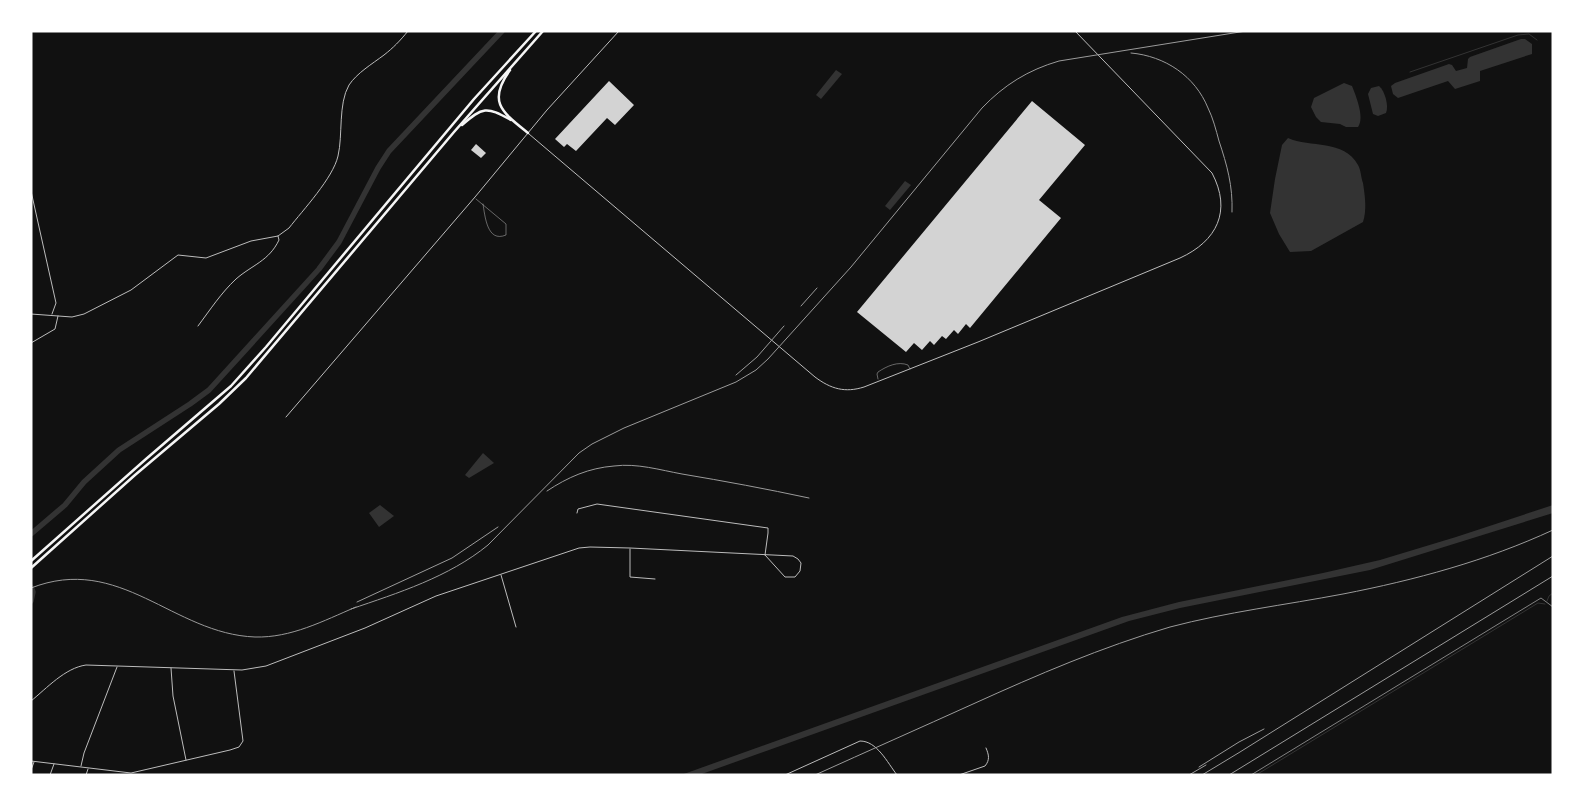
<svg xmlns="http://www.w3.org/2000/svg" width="1584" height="806" viewBox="0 0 1584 806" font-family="'DejaVu Sans',sans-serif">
	<rect width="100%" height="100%" fill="#111"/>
	<!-- water -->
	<g fill="#333">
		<polygon points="1521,39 1525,39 1532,44 1532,54 1480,71 1480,81 1455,89 1448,81 1398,98 1393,94 1391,86 1395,83 1449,64 1452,65 1456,71 1467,68 1468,59 1470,57"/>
		<polygon points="836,70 842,74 821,99 816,95"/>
		<path d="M 1344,83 L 1352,86 C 1356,96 1365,118 1358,127 L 1346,127 L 1340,124 L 1321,122 L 1316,117 L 1311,107 L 1314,98 Z"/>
		<path d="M 1379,86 C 1385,91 1389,106 1386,113 L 1378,116 L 1373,114 L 1368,94 L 1371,88 Z"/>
		<path d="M 1288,138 C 1310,148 1344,139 1358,165 C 1361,170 1361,178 1363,183 C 1365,196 1367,210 1363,222 L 1311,251 L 1290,252 L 1279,234 L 1270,213 L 1275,179 L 1282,145 Z"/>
		<polygon points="905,181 911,185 890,210 885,206"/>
		<polygon points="483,453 494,463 469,478 465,475"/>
		<polygon points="380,505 394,516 379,527 369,513"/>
		<polygon points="1553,505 1553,513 1370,570 1180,608 1129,621 699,775 681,775 1122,617 1179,602 1323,573 1380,560 1456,537"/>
	</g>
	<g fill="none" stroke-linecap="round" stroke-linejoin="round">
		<!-- stream -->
		<g stroke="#333" stroke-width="1">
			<polyline points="1410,72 1518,35 1529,34 1537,40"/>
			<polyline points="1547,601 1549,596 1553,593"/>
			<polyline points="1256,775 1538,603 1545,604"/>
		</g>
		<!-- river -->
		<g stroke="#333" stroke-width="5.5">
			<polyline points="31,534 65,505 84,482 119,450 190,404 209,390 319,269 339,242 378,168 389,151 502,31"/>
			<polyline points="31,587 33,592 31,601"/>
		</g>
	</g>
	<!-- building -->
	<g fill="#d3d3d3">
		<polygon points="609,81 634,105 615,125 607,118 576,151 567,144 564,147 555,139"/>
		<polygon points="1032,101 1085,145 1039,200 1061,218 970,328 966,324 958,334 954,330 946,339 942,336 934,345 930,341 922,350 914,343 906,352 857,312"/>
		<polygon points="476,144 486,153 481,158 471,150"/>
	</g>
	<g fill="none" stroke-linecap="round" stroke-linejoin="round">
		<!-- path -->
		<polyline stroke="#f5f5f5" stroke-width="0.5" points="1251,775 1541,598 1553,607"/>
		<!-- service -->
		<g stroke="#bcbcbc" stroke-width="0.5">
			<path d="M 476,199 L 506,224 L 506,235 C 487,243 485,216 483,204"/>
			<path d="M 878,379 L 877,374 L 878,372 C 887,366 898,361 908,365 L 910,369"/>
		</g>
		<!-- minor -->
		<g stroke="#bcbcbc" stroke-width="1">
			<path d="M 529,134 L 815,377 C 831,389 845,393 864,387 L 978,342 L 1180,258 C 1217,241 1232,211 1212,173 L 1075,31"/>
			<polyline points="31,191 56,303 52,314"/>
			<path d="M 31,314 L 72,317 L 84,314 L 131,290 L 178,255 L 206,258 L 251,241 L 278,236 L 289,228 C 303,210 333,178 338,156 C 343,135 338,104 349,85 C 357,73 372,64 384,55 C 393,48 400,41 408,31"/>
			<path d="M 198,326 C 210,310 221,293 236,279 C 252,265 269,261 279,240 L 278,236"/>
			<polyline points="31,343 55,329 58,316"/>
			<polyline points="286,417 475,197 547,110 619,31"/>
			<polyline points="577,513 578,509 597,504 768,528 768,533 765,555"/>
			<polyline points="630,549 630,577 655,579"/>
			<polyline points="501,575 516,627"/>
			<polyline points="171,668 173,696 186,760"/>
			<path d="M 31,701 C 47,688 65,668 86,665 L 242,670 L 266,666 L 365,628 L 436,596 L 579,548 L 590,547 L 630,548 L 793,556 L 798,559 L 801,563 L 800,571 L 795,577 L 785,577 L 765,555"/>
			<polyline points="31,761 131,773 230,750 239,747 243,741 234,671"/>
			<polyline points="81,766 84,753 117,667"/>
			<polyline points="31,770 34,762"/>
			<polyline points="50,775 54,764"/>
			<polyline points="86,775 88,769"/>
			<path d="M 785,775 L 860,741 C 877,741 887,762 897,775"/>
			<path d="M 959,775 L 985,766 C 990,760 989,755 986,748"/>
		</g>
		<!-- motorway -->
		<g stroke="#f5f5f5" stroke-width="2.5">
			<path d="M 510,70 C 487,102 502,112 528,133"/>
			<path d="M 462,125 C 483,107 486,106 511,120"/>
			<polyline points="31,561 146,459 231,386 266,347 474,99 536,31"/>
			<polyline points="31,568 135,475 219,404 246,378 454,132 543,31"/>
		</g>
		<!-- rail -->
		<g stroke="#9a9a9a" stroke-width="1">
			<path d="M 1131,53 C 1165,56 1195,76 1208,108 C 1213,118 1216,130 1219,141 C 1227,165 1233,186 1232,212"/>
			<polyline points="801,306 817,288"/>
			<polyline points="736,375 757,357 784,326"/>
			<path d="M 547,491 C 568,477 589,468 614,466 C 637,463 660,470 682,474 C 724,481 767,489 809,498"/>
			<path d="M 31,588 C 120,553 173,634 255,637 C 291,638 323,621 356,607"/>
			<polyline points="357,602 452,558 498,527"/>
			<path d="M 351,609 C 398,593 449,577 488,545 L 579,453 L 592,444 L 624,428 L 736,382 L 756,370 L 768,359 L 851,267 L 982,108 C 1004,85 1028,70 1059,61 L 1246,31"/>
			<polyline points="1199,767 1239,742 1264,729"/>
			<path d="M 815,775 C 868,751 920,728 973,704 C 1037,675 1102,647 1170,627 C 1227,612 1285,605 1343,594 C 1415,580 1486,561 1553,530"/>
			<polyline points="1189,775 1206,765"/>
			<polyline points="1202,775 1240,752 1553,556"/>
			<polyline points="1229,775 1553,576"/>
		</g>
	</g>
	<!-- border -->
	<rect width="1584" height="806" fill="none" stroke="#ffffff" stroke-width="65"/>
</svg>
